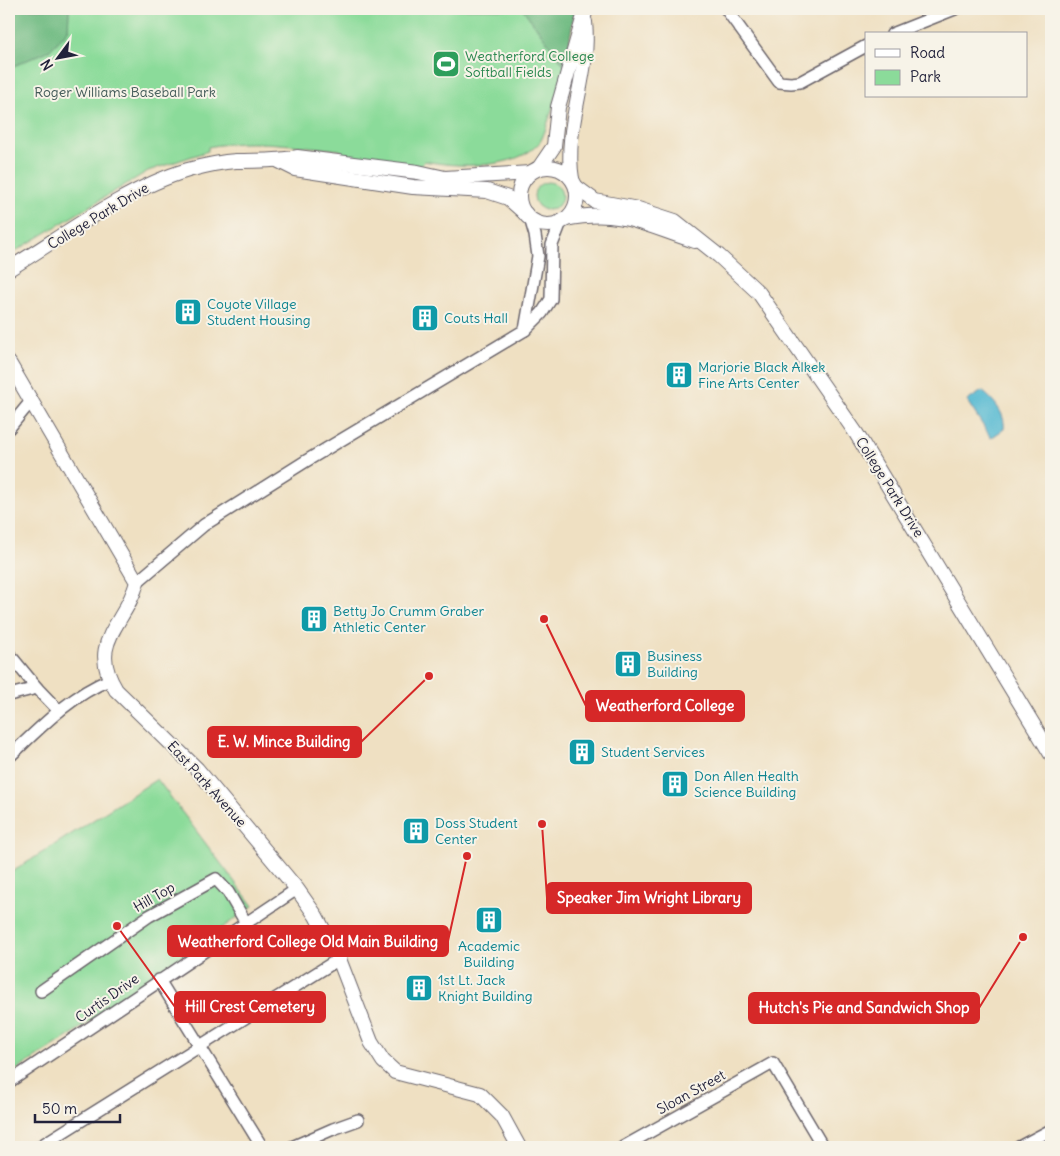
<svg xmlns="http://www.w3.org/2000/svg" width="1060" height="1156" viewBox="0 0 1060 1156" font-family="Delius,sans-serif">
	<rect width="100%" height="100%" fill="#f7f3e8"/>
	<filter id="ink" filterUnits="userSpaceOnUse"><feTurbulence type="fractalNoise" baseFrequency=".02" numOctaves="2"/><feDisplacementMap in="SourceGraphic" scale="10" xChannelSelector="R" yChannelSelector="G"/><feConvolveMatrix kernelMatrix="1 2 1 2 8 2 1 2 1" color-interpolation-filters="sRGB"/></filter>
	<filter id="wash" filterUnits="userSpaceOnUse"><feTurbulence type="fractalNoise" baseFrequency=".0096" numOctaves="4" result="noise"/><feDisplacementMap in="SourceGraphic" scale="20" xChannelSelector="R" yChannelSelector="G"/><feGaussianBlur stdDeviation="1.12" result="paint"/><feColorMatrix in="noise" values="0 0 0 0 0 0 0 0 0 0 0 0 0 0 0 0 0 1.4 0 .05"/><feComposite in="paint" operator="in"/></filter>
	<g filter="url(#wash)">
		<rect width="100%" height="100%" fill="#efe0c2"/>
		<!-- green -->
		<g fill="#8bdb9a" stroke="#567e6a">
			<path d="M 69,9 L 523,9 L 565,66 C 560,80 546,134 540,142 C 516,171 456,167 424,161 L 422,165 L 418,166 L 345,156 L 340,150 C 296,146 252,138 208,147 L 208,151 L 148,171 L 9,255 L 9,68 L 50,50 L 68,31 Z"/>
			<circle cx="548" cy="196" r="14"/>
			<polygon points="157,779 253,906 72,1034 9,1075 9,874"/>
		</g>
		<!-- forest -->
		<g fill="#70bb82" stroke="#496e5e">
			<polygon points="9,9 69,9 68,31 50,50 9,68"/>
			<polygon points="523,9 575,9 565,66"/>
		</g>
		<!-- water -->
		<path fill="#54b9d2" stroke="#3b6e86" d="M 982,391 C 993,399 1006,414 1004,429 L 991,438 L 967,401 Z"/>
	</g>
	<g filter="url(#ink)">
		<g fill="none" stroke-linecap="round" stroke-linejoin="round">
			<!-- minor casing -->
			<g stroke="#6a646a" stroke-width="14">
				<g id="minor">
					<polyline points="726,9 779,82 791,83 800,82 866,46"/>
					<polyline points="892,34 955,9"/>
					<polyline points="525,330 538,256 535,235 530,218"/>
					<polyline points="9,428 32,400"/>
					<polyline points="137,582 204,525 306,461 525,330 542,313 551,299 552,245 561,222"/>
					<polyline points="9,654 37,688 59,711"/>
					<polyline points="9,695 37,688"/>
					<path d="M 9,757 C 40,728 70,696 109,680"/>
					<polyline points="159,980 262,1147"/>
					<polyline points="41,991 149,916 216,879 228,892 246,923"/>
					<polyline points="9,1082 297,889"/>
					<polyline points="39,1147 339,959"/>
					<polyline points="292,1147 333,1129 358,1120"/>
					<polyline points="623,1147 773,1063 823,1147"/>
					<polyline points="1019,1147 1051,1130"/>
				</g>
			</g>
			<!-- tertiary casing -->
			<g stroke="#6a646a" stroke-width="16">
				<g id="tertiary">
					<polyline points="279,161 295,169 413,187 487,191 508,198 526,214"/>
					<circle cx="548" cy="196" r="29"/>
					<polyline points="539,168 554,146 558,107 586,9"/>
					<path d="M 572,179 C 563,125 591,75 585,22"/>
					<polyline points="576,187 595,201 638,209 675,221 719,256 759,293 856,433 1051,754"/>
					<path d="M 566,219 C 620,208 645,225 695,241"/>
					<path d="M 9,269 C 63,236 127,188 188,170 C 203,166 221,162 236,161 C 257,160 276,162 297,157 L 418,172 L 445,178 L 530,173"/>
					<path d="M 9,363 L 137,582 C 126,625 86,641 116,690 L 197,769 L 297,889 L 316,916 L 339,959 L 371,1042 L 383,1061 L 395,1072 L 480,1094 L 502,1116 L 519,1147"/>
				</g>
			</g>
			<!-- minor -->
			<use href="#minor" stroke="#fff" stroke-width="11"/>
			<!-- tertiary -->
			<use href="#tertiary" stroke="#fff" stroke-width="14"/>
		</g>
	</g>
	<!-- icons -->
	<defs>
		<g id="stadium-square" transform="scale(1.4375)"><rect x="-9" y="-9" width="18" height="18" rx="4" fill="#2e9e5b" stroke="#f7f3e8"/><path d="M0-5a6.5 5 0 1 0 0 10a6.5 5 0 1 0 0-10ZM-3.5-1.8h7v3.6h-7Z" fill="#fff"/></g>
		<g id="building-square" transform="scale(1.4375)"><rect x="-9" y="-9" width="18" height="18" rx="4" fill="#0f9aa8" stroke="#f7f3e8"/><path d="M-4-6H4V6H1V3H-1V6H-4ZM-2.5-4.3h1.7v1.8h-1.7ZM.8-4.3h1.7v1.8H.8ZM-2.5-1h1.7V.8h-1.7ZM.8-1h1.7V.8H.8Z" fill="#fff"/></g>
	</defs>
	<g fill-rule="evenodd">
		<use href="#stadium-square" x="446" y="64"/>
		<use href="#building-square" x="188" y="312"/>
		<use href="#building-square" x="425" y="318"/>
		<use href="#building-square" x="679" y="375"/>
		<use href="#building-square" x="314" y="619"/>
		<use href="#building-square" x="628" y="664"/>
		<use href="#building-square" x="582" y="752"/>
		<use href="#building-square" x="675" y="784"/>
		<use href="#building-square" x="416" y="831"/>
		<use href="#building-square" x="489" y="920"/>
		<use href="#building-square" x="419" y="988"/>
	</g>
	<g text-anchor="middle" stroke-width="4" stroke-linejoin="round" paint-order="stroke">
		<!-- leisure labels -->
		<g font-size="14" fill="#27864d" stroke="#f7f3e8" text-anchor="start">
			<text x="465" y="61">Weatherford College<tspan x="465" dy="16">Softball Fields</tspan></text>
		</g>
		<!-- park labels -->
		<g font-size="14" fill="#425a58" stroke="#f7f3e8">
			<text x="125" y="97">Roger Williams Baseball Park</text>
		</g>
		<!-- street labels -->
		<g font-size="14" fill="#22223b" stroke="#f7f3e8">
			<text transform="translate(98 216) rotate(-31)" y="5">College Park Drive</text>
			<text transform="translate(890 487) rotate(58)" y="5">College Park Drive</text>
			<text transform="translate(207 784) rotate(48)" y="5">East Park Avenue</text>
			<text transform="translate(154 897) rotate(-30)" y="5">Hill Top</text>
			<text transform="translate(107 998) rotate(-35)" y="5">Curtis Drive</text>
			<text transform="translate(691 1092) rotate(-29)" y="5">Sloan Street</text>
		</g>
		<!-- culture labels -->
		<g font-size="14" fill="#0d838f" stroke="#f7f3e8" text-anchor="start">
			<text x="207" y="309">Coyote Village<tspan x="207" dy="16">Student Housing</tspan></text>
			<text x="444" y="323">Couts Hall</text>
			<text x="698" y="372">Marjorie Black Alkek<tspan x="698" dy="16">Fine Arts Center</tspan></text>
			<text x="333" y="616">Betty Jo Crumm Graber<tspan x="333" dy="16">Athletic Center</tspan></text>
			<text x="647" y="661">Business<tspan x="647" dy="16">Building</tspan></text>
			<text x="601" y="757">Student Services</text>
			<text x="694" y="781">Don Allen Health<tspan x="694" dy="16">Science Building</tspan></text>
			<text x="435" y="828">Doss Student<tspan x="435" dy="16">Center</tspan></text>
			<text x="489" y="951" text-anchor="middle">Academic<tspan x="489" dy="16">Building</tspan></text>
			<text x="438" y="985">1st Lt. Jack<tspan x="438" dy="16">Knight Building</tspan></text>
		</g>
	</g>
	<!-- callouts -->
	<path fill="none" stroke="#d62828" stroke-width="2" d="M544 619L586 706M429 676L361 742M542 824L547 898M467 856L448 941M117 926L175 1007M1023 937L979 1008"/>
	<g fill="#d62828" stroke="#f7f3e8" stroke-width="2">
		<circle cx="544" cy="619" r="5"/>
		<circle cx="429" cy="676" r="5"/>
		<circle cx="542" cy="824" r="5"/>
		<circle cx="467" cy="856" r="5"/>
		<circle cx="117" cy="926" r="5"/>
		<circle cx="1023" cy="937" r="5"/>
	</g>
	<g fill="#d62828" stroke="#d62828" stroke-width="2">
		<rect x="586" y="691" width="158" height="30" rx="5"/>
		<rect x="208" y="727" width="153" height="30" rx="5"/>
		<rect x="547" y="883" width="204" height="30" rx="5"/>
		<rect x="168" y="926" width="280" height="30" rx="5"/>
		<rect x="175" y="992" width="150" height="30" rx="5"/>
		<rect x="749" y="993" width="230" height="30" rx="5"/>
	</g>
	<g font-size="15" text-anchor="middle" font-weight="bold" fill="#fff">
		<text x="665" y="711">Weatherford College</text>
		<text x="284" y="747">E. W. Mince Building</text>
		<text x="649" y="903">Speaker Jim Wright Library</text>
		<text x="308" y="947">Weatherford College Old Main Building</text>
		<text x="250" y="1012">Hill Crest Cemetery</text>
		<text x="864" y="1013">Hutch's Pie and Sandwich Shop</text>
	</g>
	<!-- margin -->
	<rect width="1060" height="1156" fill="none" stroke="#f7f3e8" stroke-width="30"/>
	<!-- legend -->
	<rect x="865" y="32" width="162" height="65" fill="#f7f3e8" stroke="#a29fa3"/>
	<rect x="875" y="49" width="25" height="8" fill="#ffffff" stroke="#a29fa3"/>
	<text x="910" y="58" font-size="15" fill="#22223b">Road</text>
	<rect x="875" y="70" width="25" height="15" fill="#8bdb9a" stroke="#a29fa3"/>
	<text x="910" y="82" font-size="15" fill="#22223b">Park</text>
	<!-- north arrow -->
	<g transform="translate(58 58) rotate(238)" stroke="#f7f3e8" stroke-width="4" paint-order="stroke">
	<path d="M0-4L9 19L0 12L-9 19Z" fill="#22223b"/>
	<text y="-8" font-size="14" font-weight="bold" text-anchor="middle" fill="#22223b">N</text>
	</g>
	<!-- scale -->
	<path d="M35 1114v8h85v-8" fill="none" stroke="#22223b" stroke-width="2.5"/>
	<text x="42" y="1114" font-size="15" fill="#22223b" stroke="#f7f3e8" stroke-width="4" paint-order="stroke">50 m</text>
</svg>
